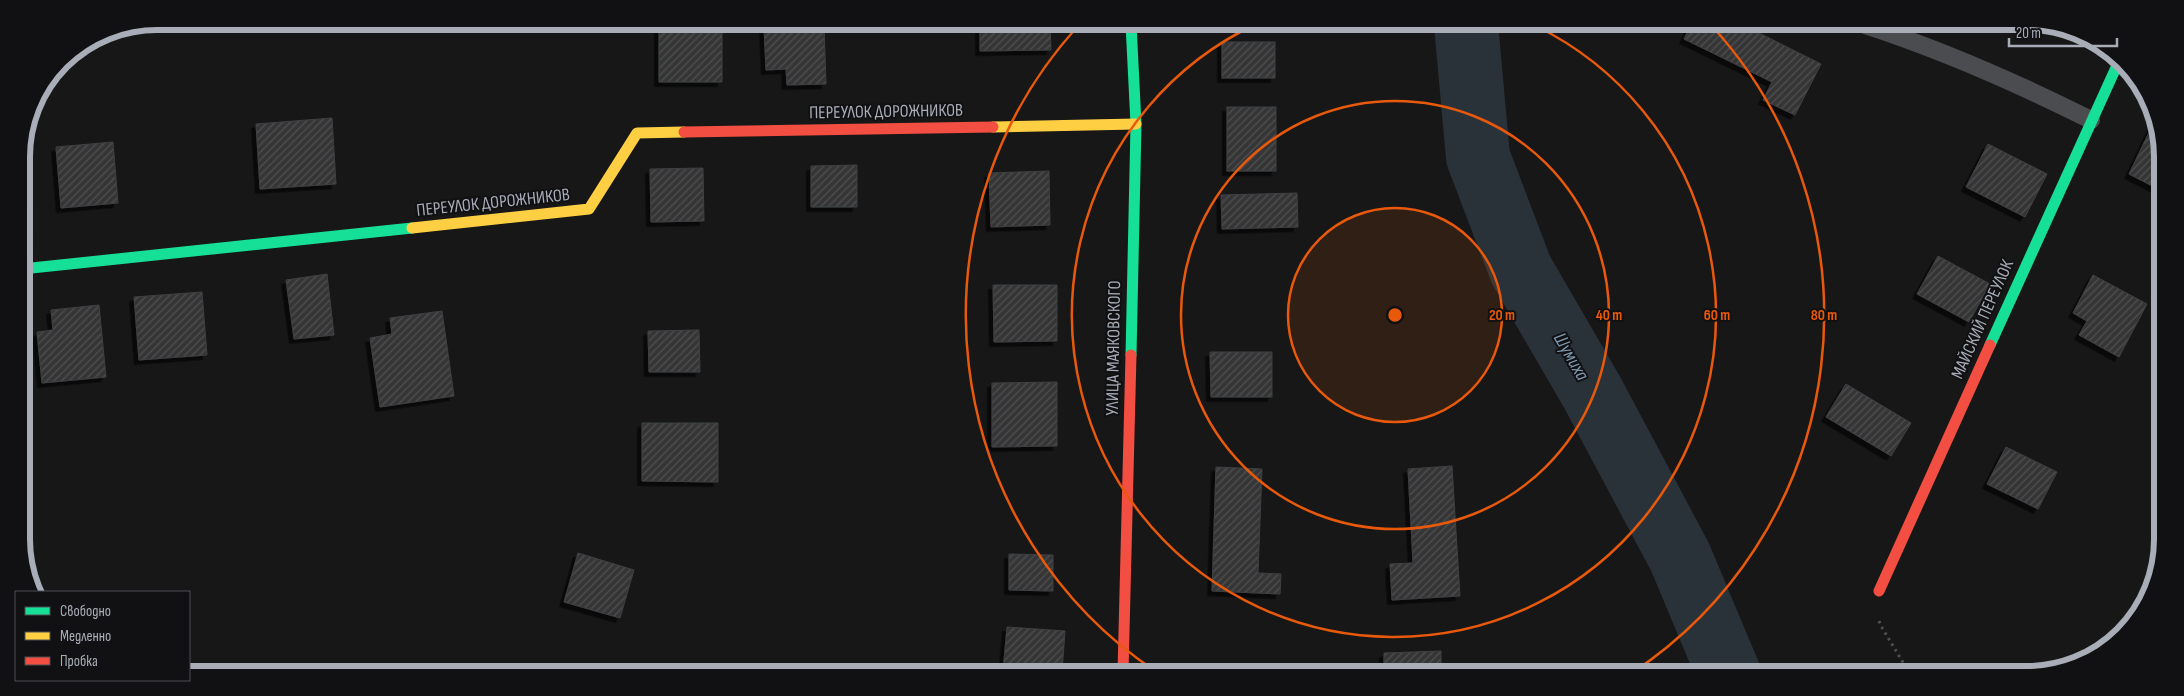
<svg xmlns="http://www.w3.org/2000/svg" width="2184" height="696" viewBox="0 0 2184 696" font-family="'Sofia Sans Condensed',sans-serif">
	<defs>
		<pattern id="building-hatch" width="6" height="6" patternUnits="userSpaceOnUse" patternTransform="scale(1.25)"><rect width="6" height="6" fill="#353536"/><path d="M-1 1l2-2M0 6l6-6M5 7l2-2" fill="none" stroke="#4f5051"/></pattern>
		<filter id="shadow"><feDropShadow dx="-4.5" dy="4.5" stdDeviation="0" flood-color="#0009"/></filter>
	</defs>
	<rect width="100%" height="100%" fill="#171717"/>
	<g fill="none" stroke-linecap="round" stroke-linejoin="round">
		<!-- river -->
		<polyline stroke="#2a3239" stroke-width="64" points="1466,24 1478,157 1521,270 1592,392 1680,557 1729,674"/>
	</g>
	<!-- building -->
	<g fill="url(#building-hatch)" stroke="#3f4043" filter="url(#shadow)">
		<polygon points="158,21 204,21 204,24 158,23"/>
		<polygon points="659,22 722,23 722,82 659,82"/>
		<polygon points="980,23 1050,23 1051,50 980,51"/>
		<polygon points="1691,25 1743,25 1821,64 1795,115 1763,100 1772,82 1684,39"/>
		<polygon points="824,26 826,84 787,85 786,69 766,70 764,28"/>
		<rect x="1222" y="42" width="53" height="36"/>
		<rect x="1227" y="107" width="49" height="64"/>
		<polygon points="332,118 336,184 260,189 256,124"/>
		<polygon points="2154,122 2160,131 2160,190 2129,174"/>
		<polygon points="113,142 118,203 61,208 56,147"/>
		<polygon points="1988,144 2047,174 2025,217 1966,187"/>
		<polygon points="857,165 857,207 811,207 811,166"/>
		<polygon points="703,168 704,221 651,222 650,169"/>
		<polygon points="1049,171 1050,225 991,227 989,173"/>
		<polygon points="1297,193 1298,227 1222,229 1221,195"/>
		<polygon points="1938,256 1990,284 1969,322 1917,294"/>
		<polygon points="327,274 334,335 294,339 286,280"/>
		<polygon points="2093,275 2147,304 2119,357 2079,335 2087,321 2073,313"/>
		<polygon points="993,285 1057,285 1057,341 994,342"/>
		<polygon points="202,292 207,355 139,360 134,297"/>
		<polygon points="99,305 106,377 42,383 37,332 53,330 51,310"/>
		<polygon points="442,311 454,396 380,407 370,338 392,334 390,318"/>
		<polygon points="699,330 700,372 649,372 648,331"/>
		<polygon points="1210,352 1272,352 1272,397 1211,397"/>
		<polygon points="1057,382 1057,446 992,447 992,383"/>
		<polygon points="1846,384 1911,423 1891,456 1826,417"/>
		<polygon points="642,423 718,423 718,482 642,481"/>
		<polygon points="2006,447 2057,472 2038,509 1987,484"/>
		<polygon points="1452,466 1460,596 1392,600 1390,564 1413,563 1408,469"/>
		<polygon points="1216,467 1262,469 1258,573 1281,574 1280,594 1212,591"/>
		<polygon points="578,553 634,570 620,618 564,602"/>
		<polygon points="1009,554 1053,555 1053,591 1009,590"/>
		<polygon points="1007,627 1065,631 1062,672 1003,672"/>
		<polygon points="1441,651 1441,673 1384,673 1384,653"/>
	</g>
	<g fill="none" stroke-linecap="round" stroke-linejoin="round">
		<!-- path -->
		<polyline stroke="#4d4e52" stroke-width="3" stroke-dasharray="2.5 4" stroke-linecap="butt" points="1879,621 1881,626 1910,674"/>
		<!-- lane -->
		<path stroke="#4b4c50" stroke-width="18" d="M 1865,25 C 1942,50 2019,84 2091,120"/>
		<!-- fast -->
		<g stroke="#16e098" stroke-width="11">
			<polyline points="22,269 412,228"/>
			<polyline points="1990,345 2119,61"/>
			<polyline points="1131,355 1136,124 1131,24"/>
		</g>
		<!-- slow -->
		<g stroke="#ffcf43" stroke-width="11">
			<polyline points="993,127 1136,124"/>
			<polyline points="412,228 589,209 637,133 684,132"/>
		</g>
		<!-- jam -->
		<g stroke="#f24e42" stroke-width="11">
			<polyline points="684,132 993,127"/>
			<polyline points="1879,591 1990,345"/>
			<polyline points="1123,672 1131,355"/>
		</g>
	</g>
	<!-- distance rings -->
	<circle cx="1395" cy="315" r="107" fill="#e8590c" fill-opacity=".12"/>
	<g fill="none" stroke="#e8590c" stroke-width="2.5">
		<circle cx="1395" cy="315" r="107"/>
		<circle cx="1395" cy="315" r="214"/>
		<path d="M1536 26A322 322 0 1 1 1256 24"/>
		<path d="M1155 671A429 429 0 0 1 1079 25M1711 25A429 429 0 0 1 1632 673"/>
	</g>
	<g text-anchor="middle" stroke-width="4" stroke-linejoin="round" paint-order="stroke">
		<!-- street labels -->
		<g font-size="18" fill="#a8adb8" stroke="#111113">
			<text transform="translate(886 111) rotate(-1)" y="6">ПЕРЕУЛОК ДОРОЖНИКОВ</text>
			<text transform="translate(493 202) rotate(-6)" y="6">ПЕРЕУЛОК ДОРОЖНИКОВ</text>
			<text transform="translate(1982 319) rotate(-66)" y="6">МАЙСКИЙ ПЕРЕУЛОК</text>
			<text transform="translate(1113 348) rotate(-89)" y="6">УЛИЦА МАЯКОВСКОГО</text>
		</g>
		<!-- water labels -->
		<g font-size="19" font-style="italic" fill="#7f9bb3" stroke="#111113">
			<text transform="translate(1572 356) rotate(60)" y="7">Шумиха</text>
		</g>
	</g>
	<!-- crop -->
	<path d="M0 0H2184V696H0ZM157 30H2027A127 127 0 0 1 2154 157V539A127 127 0 0 1 2027 666H157A127 127 0 0 1 30 539V157A127 127 0 0 1 157 30Z" fill="#111113" fill-rule="evenodd"/>
	<path fill="none" stroke="#a8adb8" stroke-width="6" d="M157 30H2027A127 127 0 0 1 2154 157V539A127 127 0 0 1 2027 666H157A127 127 0 0 1 30 539V157A127 127 0 0 1 157 30Z"/>
	<circle cx="1395" cy="315" r="8" fill="#e8590c" stroke="#111113" stroke-width="2.5"/>
	<g font-size="15" text-anchor="middle" font-weight="bold" fill="#e8590c" stroke="#111113" stroke-width="4" stroke-linejoin="round" paint-order="stroke">
		<text x="1502" y="320">20 m</text>
		<text x="1609" y="320">40 m</text>
		<text x="1717" y="320">60 m</text>
		<text x="1824" y="320">80 m</text>
	</g>
	<!-- legend -->
	<rect x="15" y="591" width="175" height="90" fill="#111113" stroke="#4d4f55"/>
	<rect x="25" y="607" width="25" height="8" fill="#16e098" stroke="#4d4f55"/>
	<text x="60" y="616" font-size="15" fill="#a8adb8">Свободно</text>
	<rect x="25" y="632" width="25" height="8" fill="#ffcf43" stroke="#4d4f55"/>
	<text x="60" y="641" font-size="15" fill="#a8adb8">Медленно</text>
	<rect x="25" y="657" width="25" height="8" fill="#f24e42" stroke="#4d4f55"/>
	<text x="60" y="666" font-size="15" fill="#a8adb8">Пробка</text>
	<!-- scale -->
	<path d="M2009 38v8h108v-8" fill="none" stroke="#a8adb8" stroke-width="2.5"/>
	<text x="2016" y="38" font-size="15" fill="#a8adb8" stroke="#111113" stroke-width="4" paint-order="stroke">20 m</text>
</svg>
